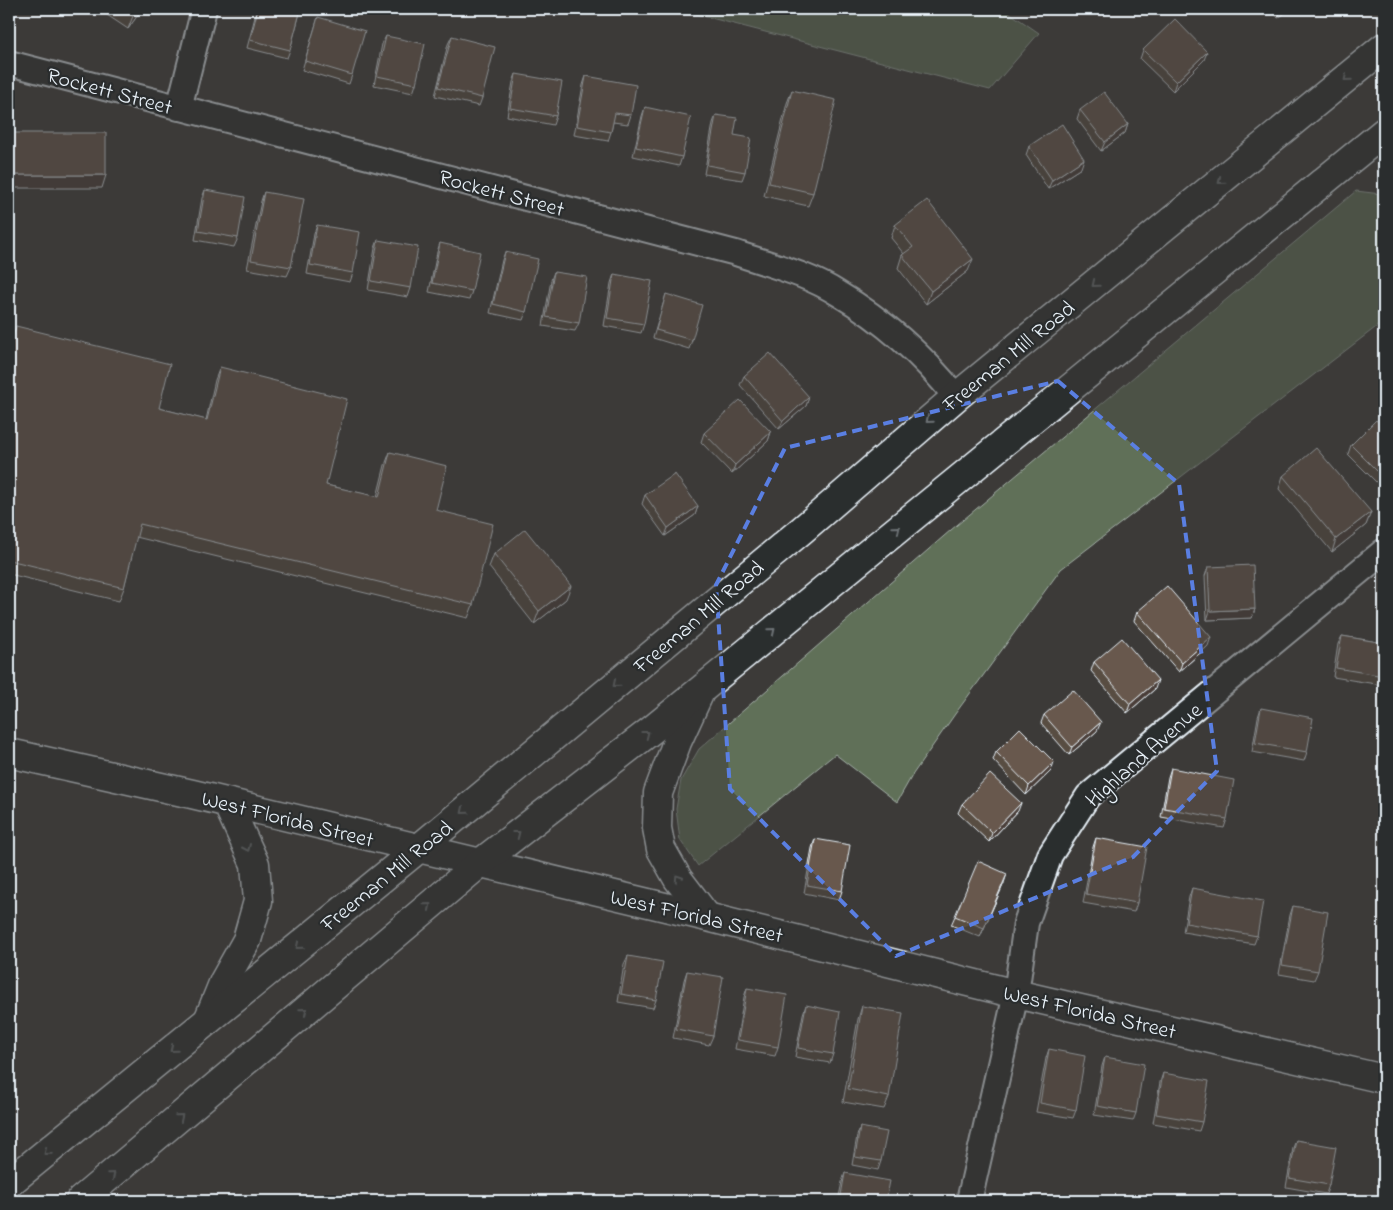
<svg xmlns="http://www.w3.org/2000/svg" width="1393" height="1210" viewBox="0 0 1393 1210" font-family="'Indie Flower',sans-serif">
	<rect width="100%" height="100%" fill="#3c3a38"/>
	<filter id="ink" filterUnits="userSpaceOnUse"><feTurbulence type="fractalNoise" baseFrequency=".02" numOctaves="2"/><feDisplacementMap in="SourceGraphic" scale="10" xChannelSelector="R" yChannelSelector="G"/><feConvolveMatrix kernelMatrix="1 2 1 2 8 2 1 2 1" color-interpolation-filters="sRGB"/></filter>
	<g filter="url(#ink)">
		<!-- green -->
		<g fill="#607059" stroke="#a4b0a8">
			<polygon points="676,9 1004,9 1039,33 990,90"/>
			<polygon points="1356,191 1381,194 1384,197 1384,321 1061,569 955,714 913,774 897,802 835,754 698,866 680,840 676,809 681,780 699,749 951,530"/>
		</g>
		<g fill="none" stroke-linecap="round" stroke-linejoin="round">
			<!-- minor casing -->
			<g stroke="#e8f1f8" stroke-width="28">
				<g id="minor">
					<path d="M 9,63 L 736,253 C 771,265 808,274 839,294 C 883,320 924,357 956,397"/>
					<polyline points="179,108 204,9"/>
					<polyline points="969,1201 1016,994 1026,923 1050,855 1088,796 1384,551"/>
				</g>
			</g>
			<!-- secondary casing -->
			<g stroke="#e8f1f8" stroke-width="31">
				<polyline id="secondary" points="9,753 192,794 707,917 1016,994 1384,1079"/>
			</g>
			<!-- primary casing -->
			<g stroke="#e8f1f8" stroke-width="31">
				<g id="primary">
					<polyline points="699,694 677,742 658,793 657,828 661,849 678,879 707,917"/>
					<polyline points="209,1018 224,981 247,940 258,901 255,864 227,803"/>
					<polyline points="9,1183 418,849 802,530 956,397 1384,47"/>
					<polyline points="80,1201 479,864 653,729 1384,132"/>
				</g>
			</g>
			<!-- minor -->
			<use href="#minor" stroke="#2a2d2e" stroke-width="24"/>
			<!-- secondary -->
			<use href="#secondary" stroke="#2a2d2e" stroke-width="28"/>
			<!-- primary -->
			<use href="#primary" stroke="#2a2d2e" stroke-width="28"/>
		</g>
		<!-- wall -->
		<g fill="#594d43" stroke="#e8f1f8">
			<polygon points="98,9 142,9 128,29"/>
			<polygon points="257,9 301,9 290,50 287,58 247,48"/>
			<polygon points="1271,9 1291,9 1278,18"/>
			<polygon points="318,17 352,75 349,84 302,70"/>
			<polygon points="386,36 416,84 413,93 374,85 382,44"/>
			<polygon points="452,36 482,98 479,106 435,96 448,44"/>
			<polygon points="1143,50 1204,60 1173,91 1140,59"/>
			<polygon points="516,74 556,116 553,125 507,116 513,82"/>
			<polygon points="586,76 631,115 628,124 613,122 611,132 608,141 574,135 583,85"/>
			<polygon points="792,90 813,193 808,206 764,196 787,103"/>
			<polygon points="645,107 682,157 679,166 633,156 642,116"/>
			<polygon points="1080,110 1128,124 1125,133 1101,151 1077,119"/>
			<polygon points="716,115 734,135 745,172 742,180 704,174 713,123"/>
			<polygon points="1029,146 1081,168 1048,189 1026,155"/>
			<polygon points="205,190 238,238 234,247 195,240 202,198"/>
			<polygon points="264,192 291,267 287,276 247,269 261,201"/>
			<polygon points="317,225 353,273 350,282 307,274 314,234"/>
			<polygon points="895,225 968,271 926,304 898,268 902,255 904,254 891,238"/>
			<polygon points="378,240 411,288 408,297 368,290 375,248"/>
			<polygon points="440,243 472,291 469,300 429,292 437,252"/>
			<polygon points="505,252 526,312 523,320 490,313 502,260"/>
			<polygon points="554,272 579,323 575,331 543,326 551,280"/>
			<polygon points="614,274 644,324 641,333 604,326 611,283"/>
			<polygon points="666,294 692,340 689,349 653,338"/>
			<polygon points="16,326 159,408 206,420 215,380 220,367 326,485 377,497 385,465 390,452 436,510 473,605 468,618 136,537 124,588 119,601 9,574 9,350 11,339"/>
			<polygon points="744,376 809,397 806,406 779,429 740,385"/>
			<polygon points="1384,428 1384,490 1348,454 1351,445"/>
			<polygon points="771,432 768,441 732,474 701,442 704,433"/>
			<polygon points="1283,476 1371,512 1366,525 1332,552 1279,489"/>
			<polygon points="645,495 698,506 695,515 665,536 642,504"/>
			<polygon points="494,554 566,599 534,624 489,567"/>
			<polygon points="1208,567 1255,609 1252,618 1207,620 1205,576"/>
			<polygon points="1137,612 1208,646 1179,672 1134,621"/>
			<polygon points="1342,636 1384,643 1384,679 1382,685 1333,677 1338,644"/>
			<polygon points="1094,662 1155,689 1127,713 1091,671"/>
			<polygon points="1261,708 1307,752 1304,761 1252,752 1258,717"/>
			<polygon points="1044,715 1097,731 1069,755 1041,723"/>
			<polygon points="996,752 1051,771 1026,795 993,760"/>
			<polygon points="1171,768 1227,819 1224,828 1161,817 1168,777"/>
			<polygon points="962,804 1018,811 989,842 958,813"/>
			<polygon points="1096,838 1137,903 1134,912 1083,903 1093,847"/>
			<polygon points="815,839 842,891 839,900 804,893 812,848"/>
			<polygon points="1004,883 980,937 951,925 955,916"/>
			<polygon points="1192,888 1257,936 1254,944 1183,932 1189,897"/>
			<polygon points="1293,906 1318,971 1314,980 1279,974 1290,915"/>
			<polygon points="628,956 656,1000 653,1008 618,1002 624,964"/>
			<polygon points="687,971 713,1036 709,1045 673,1038 684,980"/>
			<polygon points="747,988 778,1047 775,1056 735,1049 744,997"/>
			<polygon points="806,1005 833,1054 830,1063 795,1057 803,1014"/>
			<polygon points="862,1006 889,1097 884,1109 843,1102 858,1019"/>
			<polygon points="1049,1049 1076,1110 1073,1118 1036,1112 1046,1058"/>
			<polygon points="1105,1057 1136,1113 1133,1121 1094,1115 1102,1066"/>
			<polygon points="1163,1073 1202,1122 1199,1131 1153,1123 1160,1082"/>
			<polygon points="860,1127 881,1161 878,1170 852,1165 857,1136"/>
			<polygon points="1296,1140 1329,1185 1326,1194 1286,1187 1293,1148"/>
			<polygon points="845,1173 886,1201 838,1201 842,1182"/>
		</g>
		<!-- shaded-wall -->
		<g fill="#483e37" stroke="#e8f1f8">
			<polygon points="138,9 142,9 128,29 133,16"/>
			<polygon points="1283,9 1291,9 1278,18 1281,10"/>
			<polygon points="1207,52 1204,60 1173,91 1176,82"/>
			<polygon points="1128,124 1125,133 1101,151 1105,142"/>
			<polygon points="1084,159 1081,168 1048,189 1052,180"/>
			<polygon points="9,175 106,175 102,188 9,188"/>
			<polygon points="973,259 968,271 926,304 931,291"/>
			<polygon points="809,397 806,406 779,429 783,421"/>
			<polygon points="771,432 768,441 732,474 735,465"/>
			<polygon points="698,506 695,515 665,536 668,528"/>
			<polygon points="1371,512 1366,525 1332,552 1336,539"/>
			<polygon points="571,586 566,599 534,624 539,611"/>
			<polygon points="1255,609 1252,618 1207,620 1210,611"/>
			<polygon points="1211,637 1208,646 1179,672 1182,663"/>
			<polygon points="1158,680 1155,689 1127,713 1130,704"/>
			<polygon points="1101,722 1097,731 1069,755 1072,747"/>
			<polygon points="1054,762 1051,771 1026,795 1029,786"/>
			<polygon points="1021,803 1018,811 989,842 992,833"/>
			<polygon points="1007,874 1004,883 980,937 984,928"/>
		</g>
		<!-- building -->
		<g fill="#67594e" stroke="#e8f1f8">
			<polygon points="122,9 138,9 133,16"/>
			<polygon points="258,9 301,9 290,50 250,40"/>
			<polygon points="318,17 365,31 352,75 305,61"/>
			<polygon points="1175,19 1207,52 1176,82 1143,50"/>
			<polygon points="386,36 425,44 416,84 377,76"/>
			<polygon points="452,36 495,47 482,98 438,87"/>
			<polygon points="516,74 562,82 556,116 510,108"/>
			<polygon points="586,76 636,85 631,115 615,113 611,132 577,126"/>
			<polygon points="792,90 836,100 813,193 769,183"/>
			<polygon points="1104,92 1128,124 1105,142 1080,110"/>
			<polygon points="645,107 691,117 682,157 636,147"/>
			<polygon points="716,115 737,118 734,135 751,138 745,172 707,165"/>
			<polygon points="1062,124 1084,159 1052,180 1029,146"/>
			<rect x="9" y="133" width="97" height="42"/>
			<polygon points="205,190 245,197 238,238 198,231"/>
			<polygon points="264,192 304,199 291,267 251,260"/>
			<polygon points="927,200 973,259 931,291 902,255 913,247 895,225"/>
			<polygon points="317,225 360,232 353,273 310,265"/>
			<polygon points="378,240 418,247 411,288 371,281"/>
			<polygon points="440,243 480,252 472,291 432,283"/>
			<polygon points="505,252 538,259 526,312 493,304"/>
			<polygon points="554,272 587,277 579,323 546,317"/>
			<polygon points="614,274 652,281 644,324 607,318"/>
			<polygon points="666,294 702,305 692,340 656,330"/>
			<polygon points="16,326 170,364 159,408 207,420 220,367 347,399 326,485 379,497 390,452 447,466 436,510 493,524 473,605 140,524 124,588 9,560 9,356"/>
			<polygon points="770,353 809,397 783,421 744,376"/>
			<polygon points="740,400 771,432 735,465 704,433"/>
			<polygon points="1376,420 1384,428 1384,478 1351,445"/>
			<polygon points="1316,448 1371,512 1336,539 1283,476"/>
			<polygon points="675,474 698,506 668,528 645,495"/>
			<polygon points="525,529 571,586 539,611 494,554"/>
			<polygon points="1253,565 1255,609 1210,611 1208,567"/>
			<polygon points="1167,586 1211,637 1182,663 1137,612"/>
			<polygon points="1342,636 1384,643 1384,676 1336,668"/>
			<polygon points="1122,638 1158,680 1130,704 1094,662"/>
			<polygon points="1073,690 1101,722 1072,747 1044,715"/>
			<polygon points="1261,708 1313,718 1307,752 1255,743"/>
			<polygon points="1020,728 1054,762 1029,786 996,752"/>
			<polygon points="1171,768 1234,780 1227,819 1164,808"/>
			<polygon points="990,774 1021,803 992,833 962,804"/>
			<polygon points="1096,838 1147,847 1137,903 1086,894"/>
			<polygon points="815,839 850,845 842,891 807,885"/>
			<polygon points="978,861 1007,874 984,928 955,916"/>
			<polygon points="1192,888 1263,901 1257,936 1186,923"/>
			<polygon points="1293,906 1328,912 1318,971 1282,965"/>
			<polygon points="628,956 663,962 656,1000 621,994"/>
			<polygon points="687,971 723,977 713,1036 676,1029"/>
			<polygon points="747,988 787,995 778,1047 738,1040"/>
			<polygon points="806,1005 840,1012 833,1054 798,1048"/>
			<polygon points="862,1006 903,1013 889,1097 848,1089"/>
			<polygon points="1049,1049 1085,1056 1076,1110 1040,1103"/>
			<polygon points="1105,1057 1144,1064 1136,1113 1097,1106"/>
			<polygon points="1163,1073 1209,1081 1202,1122 1156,1114"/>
			<polygon points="860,1127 887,1132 881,1161 855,1157"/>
			<polygon points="1296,1140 1336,1147 1329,1185 1289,1178"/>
			<polygon points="845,1173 890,1181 886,1201 840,1201"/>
		</g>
		<!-- one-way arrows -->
		<defs><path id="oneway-chevron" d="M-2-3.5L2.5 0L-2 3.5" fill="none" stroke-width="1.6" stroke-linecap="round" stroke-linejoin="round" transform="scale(1.25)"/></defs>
		<g stroke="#6c7275">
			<use href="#oneway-chevron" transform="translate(1347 78) rotate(140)"/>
			<use href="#oneway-chevron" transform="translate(1221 181) rotate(141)"/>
			<use href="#oneway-chevron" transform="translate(1095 284) rotate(141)"/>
			<use href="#oneway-chevron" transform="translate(929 420) rotate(139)"/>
			<use href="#oneway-chevron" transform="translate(897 529) rotate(-39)"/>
			<use href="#oneway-chevron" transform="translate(772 631) rotate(-39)"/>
			<use href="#oneway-chevron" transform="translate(616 684) rotate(140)"/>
			<use href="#oneway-chevron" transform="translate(646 734) rotate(-38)"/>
			<use href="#oneway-chevron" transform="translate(464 811) rotate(140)"/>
			<use href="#oneway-chevron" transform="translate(517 834) rotate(-38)"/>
			<use href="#oneway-chevron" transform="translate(247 848) rotate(66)"/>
			<use href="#oneway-chevron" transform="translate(678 878) rotate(-123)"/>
			<use href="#oneway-chevron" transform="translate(428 906) rotate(-40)"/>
			<use href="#oneway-chevron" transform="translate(299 946) rotate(141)"/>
			<use href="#oneway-chevron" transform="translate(304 1011) rotate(-40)"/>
			<use href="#oneway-chevron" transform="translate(173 1049) rotate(141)"/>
			<use href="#oneway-chevron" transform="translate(180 1117) rotate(-40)"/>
			<use href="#oneway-chevron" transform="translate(47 1152) rotate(141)"/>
			<use href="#oneway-chevron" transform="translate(112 1175) rotate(-40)"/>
		</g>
	</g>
	<!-- marked area -->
	<path d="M0 0H1393V1210H0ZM 1058,381 L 1179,484 L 1217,771 L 1133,857 L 896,956 L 730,789 L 716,585 L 785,448 Z" fill="#3c3a38" fill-opacity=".55" fill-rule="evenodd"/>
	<path fill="none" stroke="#5a7fe2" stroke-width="4" stroke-dasharray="10 6" stroke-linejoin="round" d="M 1058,381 L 1179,484 L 1217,771 L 1133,857 L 896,956 L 730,789 L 716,585 L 785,448 Z"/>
	<g text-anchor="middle" stroke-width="4.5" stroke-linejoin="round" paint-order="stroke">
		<!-- street labels -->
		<g font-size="22" fill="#e8f1f8" stroke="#2a2d2e">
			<text transform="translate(110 90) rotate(15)" y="8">Rockett Street</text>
			<text transform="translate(502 192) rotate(15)" y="8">Rockett Street</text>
			<text transform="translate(1008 355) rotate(-39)" y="8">Freeman Mill Road</text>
			<text transform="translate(698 616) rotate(-40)" y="8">Freeman Mill Road</text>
			<text transform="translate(1143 754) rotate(-41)" y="8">Highland Avenue</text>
			<text transform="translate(288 818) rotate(14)" y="8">West Florida Street</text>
			<text transform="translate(386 875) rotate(-39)" y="8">Freeman Mill Road</text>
			<text transform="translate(697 915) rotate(13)" y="8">West Florida Street</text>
			<text transform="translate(1090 1011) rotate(13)" y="8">West Florida Street</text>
		</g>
	</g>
	<!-- margin -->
	<rect width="1393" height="1210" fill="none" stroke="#2a2d2e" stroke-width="30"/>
	<rect x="15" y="15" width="1363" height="1180" fill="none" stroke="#e8f1f8" stroke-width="2" filter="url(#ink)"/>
</svg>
